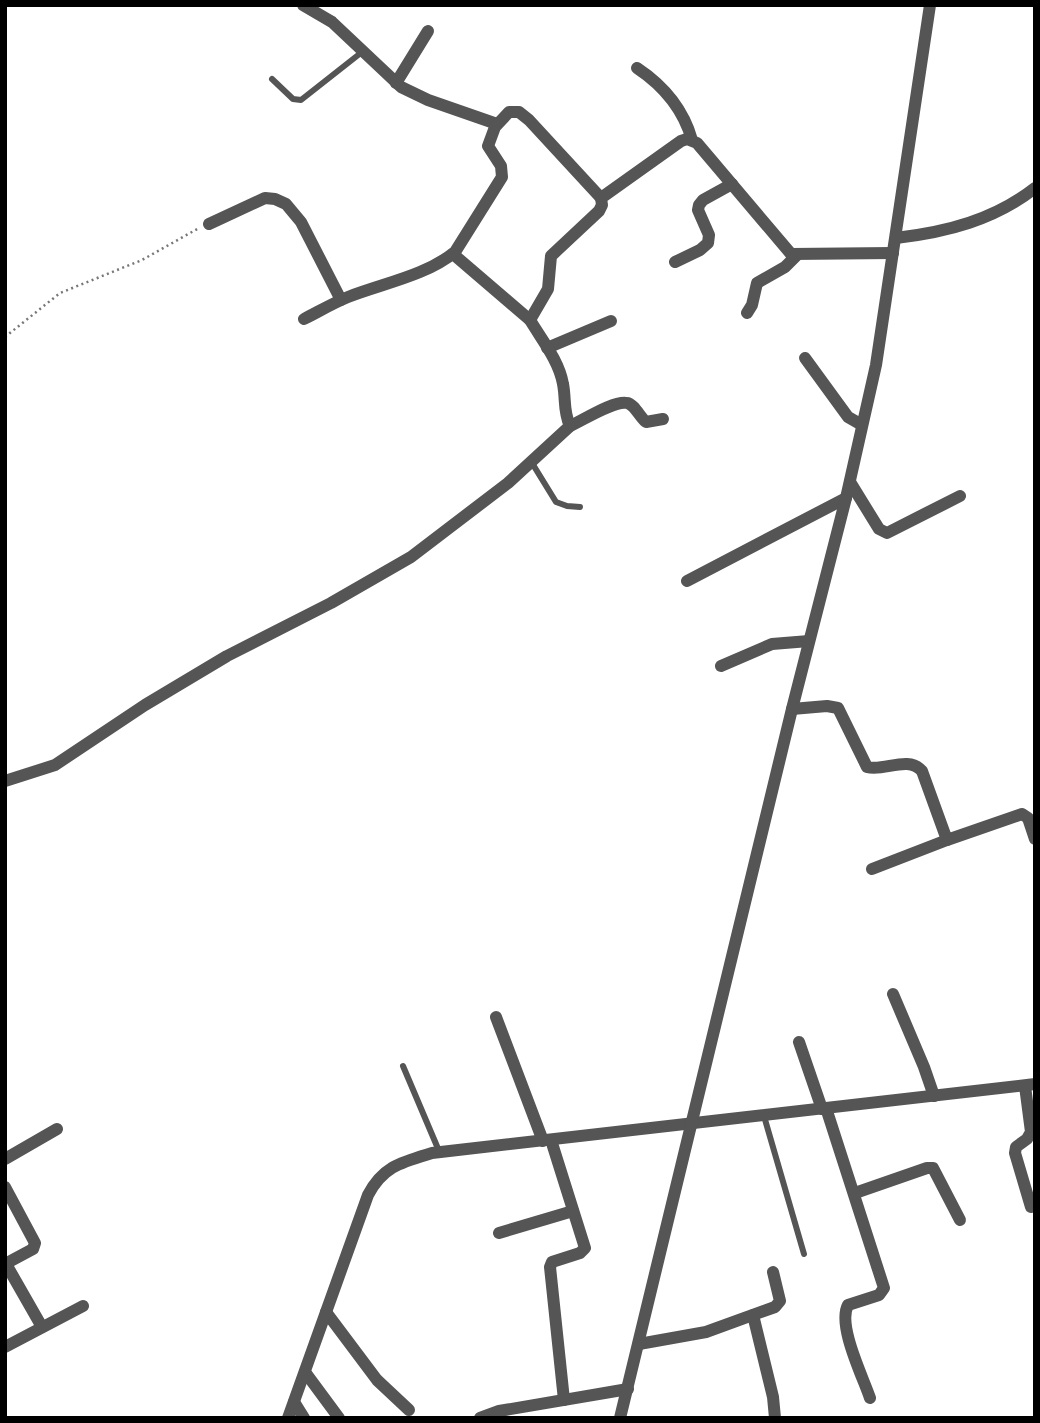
<svg xmlns="http://www.w3.org/2000/svg" width="1040" height="1423" viewBox="0 0 1040 1423" font-family="Montserrat,sans-serif">
	<rect width="100%" height="100%" fill="#fff"/>
	<g fill="none" stroke-linecap="round" stroke-linejoin="round">
		<!-- path -->
		<polyline stroke="#777" stroke-width="2.5" stroke-dasharray="2 3.5" stroke-linecap="butt" points="5,337 60,293 142,260 199,228"/>
		<!-- lane -->
		<g stroke="#555" stroke-width="6">
			<polyline points="272,79 293,99 301,100 362,52"/>
			<polyline points="532,463 556,502 567,506 580,507"/>
			<polyline points="403,1066 439,1151"/>
			<polyline points="764,1116 804,1254"/>
		</g>
		<!-- street -->
		<g stroke="#555" stroke-width="12">
			<polyline points="303,5 332,22 401,87 428,100 497,124"/>
			<path d="M 637,68 C 664,86 683,108 692,140"/>
			<polyline points="396,83 428,31"/>
			<polyline points="209,224 265,198 275,199 286,204 301,222 341,300"/>
			<path d="M 896,238 C 947,232 994,220 1035,188"/>
			<polyline points="453,254 530,320"/>
			<polyline points="675,262 700,250 708,243 709,235 698,210 699,205 703,200 732,184"/>
			<polyline points="747,313 752,305 757,283 785,267 796,256"/>
			<path d="M 304,319 C 318,312 333,303 348,297 C 384,283 425,276 455,252 L 502,177 L 501,166 L 488,146 L 495,127 L 509,112 L 519,112 L 529,120 L 601,198"/>
			<polyline points="547,348 611,321"/>
			<polyline points="805,358 848,417 862,425"/>
			<path d="M 570,426 C 582,421 614,400 627,403 C 634,404 640,417 646,422 L 663,419"/>
			<polyline points="850,482 879,529 887,533 960,496"/>
			<polyline points="687,581 846,498"/>
			<polyline points="721,666 772,644 809,641"/>
			<path d="M 792,709 L 827,706 L 838,708 L 867,767 C 884,772 908,755 922,771 L 947,840 L 1022,814 L 1028,818 L 1035,839"/>
			<path d="M 5,781 L 55,765 L 145,705 L 227,656 L 331,603 L 411,557 L 508,483 L 570,426 C 563,411 566,399 563,384 C 559,361 542,340 530,320 L 548,289 L 551,256 L 599,211 L 602,205 L 601,198 L 681,141 L 687,139 L 697,143 L 791,254 L 893,253"/>
			<polyline points="872,869 947,840"/>
			<polyline points="893,994 924,1067 934,1096"/>
			<polyline points="496,1017 543,1141"/>
			<polyline points="799,1042 822,1109"/>
			<polyline points="1025,1086 1031,1132 1027,1139 1016,1147 1015,1153 1031,1207"/>
			<path d="M 826,1108 L 884,1288 L 879,1295 L 848,1305 C 837,1325 863,1377 870,1398"/>
			<polyline points="551,1140 585,1248 580,1253 552,1262 550,1267 564,1400"/>
			<polyline points="5,1159 57,1129"/>
			<polyline points="5,1187 35,1243 33,1249 5,1264"/>
			<polyline points="855,1193 927,1168 933,1168 960,1220"/>
			<polyline points="499,1233 573,1211"/>
			<polyline points="6,1264 42,1327"/>
			<polyline points="326,1312 377,1380 409,1410"/>
			<polyline points="753,1315 773,1397 775,1418"/>
			<polyline points="639,1344 706,1332 775,1307 780,1301 773,1272"/>
			<polyline points="5,1347 83,1306"/>
			<polyline points="305,1372 339,1418"/>
			<polyline points="294,1402 304,1418"/>
			<path d="M 288,1418 L 368,1195 C 383,1166 402,1162 432,1153 L 1035,1084"/>
			<polyline points="480,1418 499,1411 628,1389"/>
			<polyline points="620,1418 792,709 846,498 876,365 930,5"/>
		</g>
	</g>
	<!-- border -->
	<rect width="1040" height="1423" fill="none" stroke="#000000" stroke-width="14"/>
</svg>
